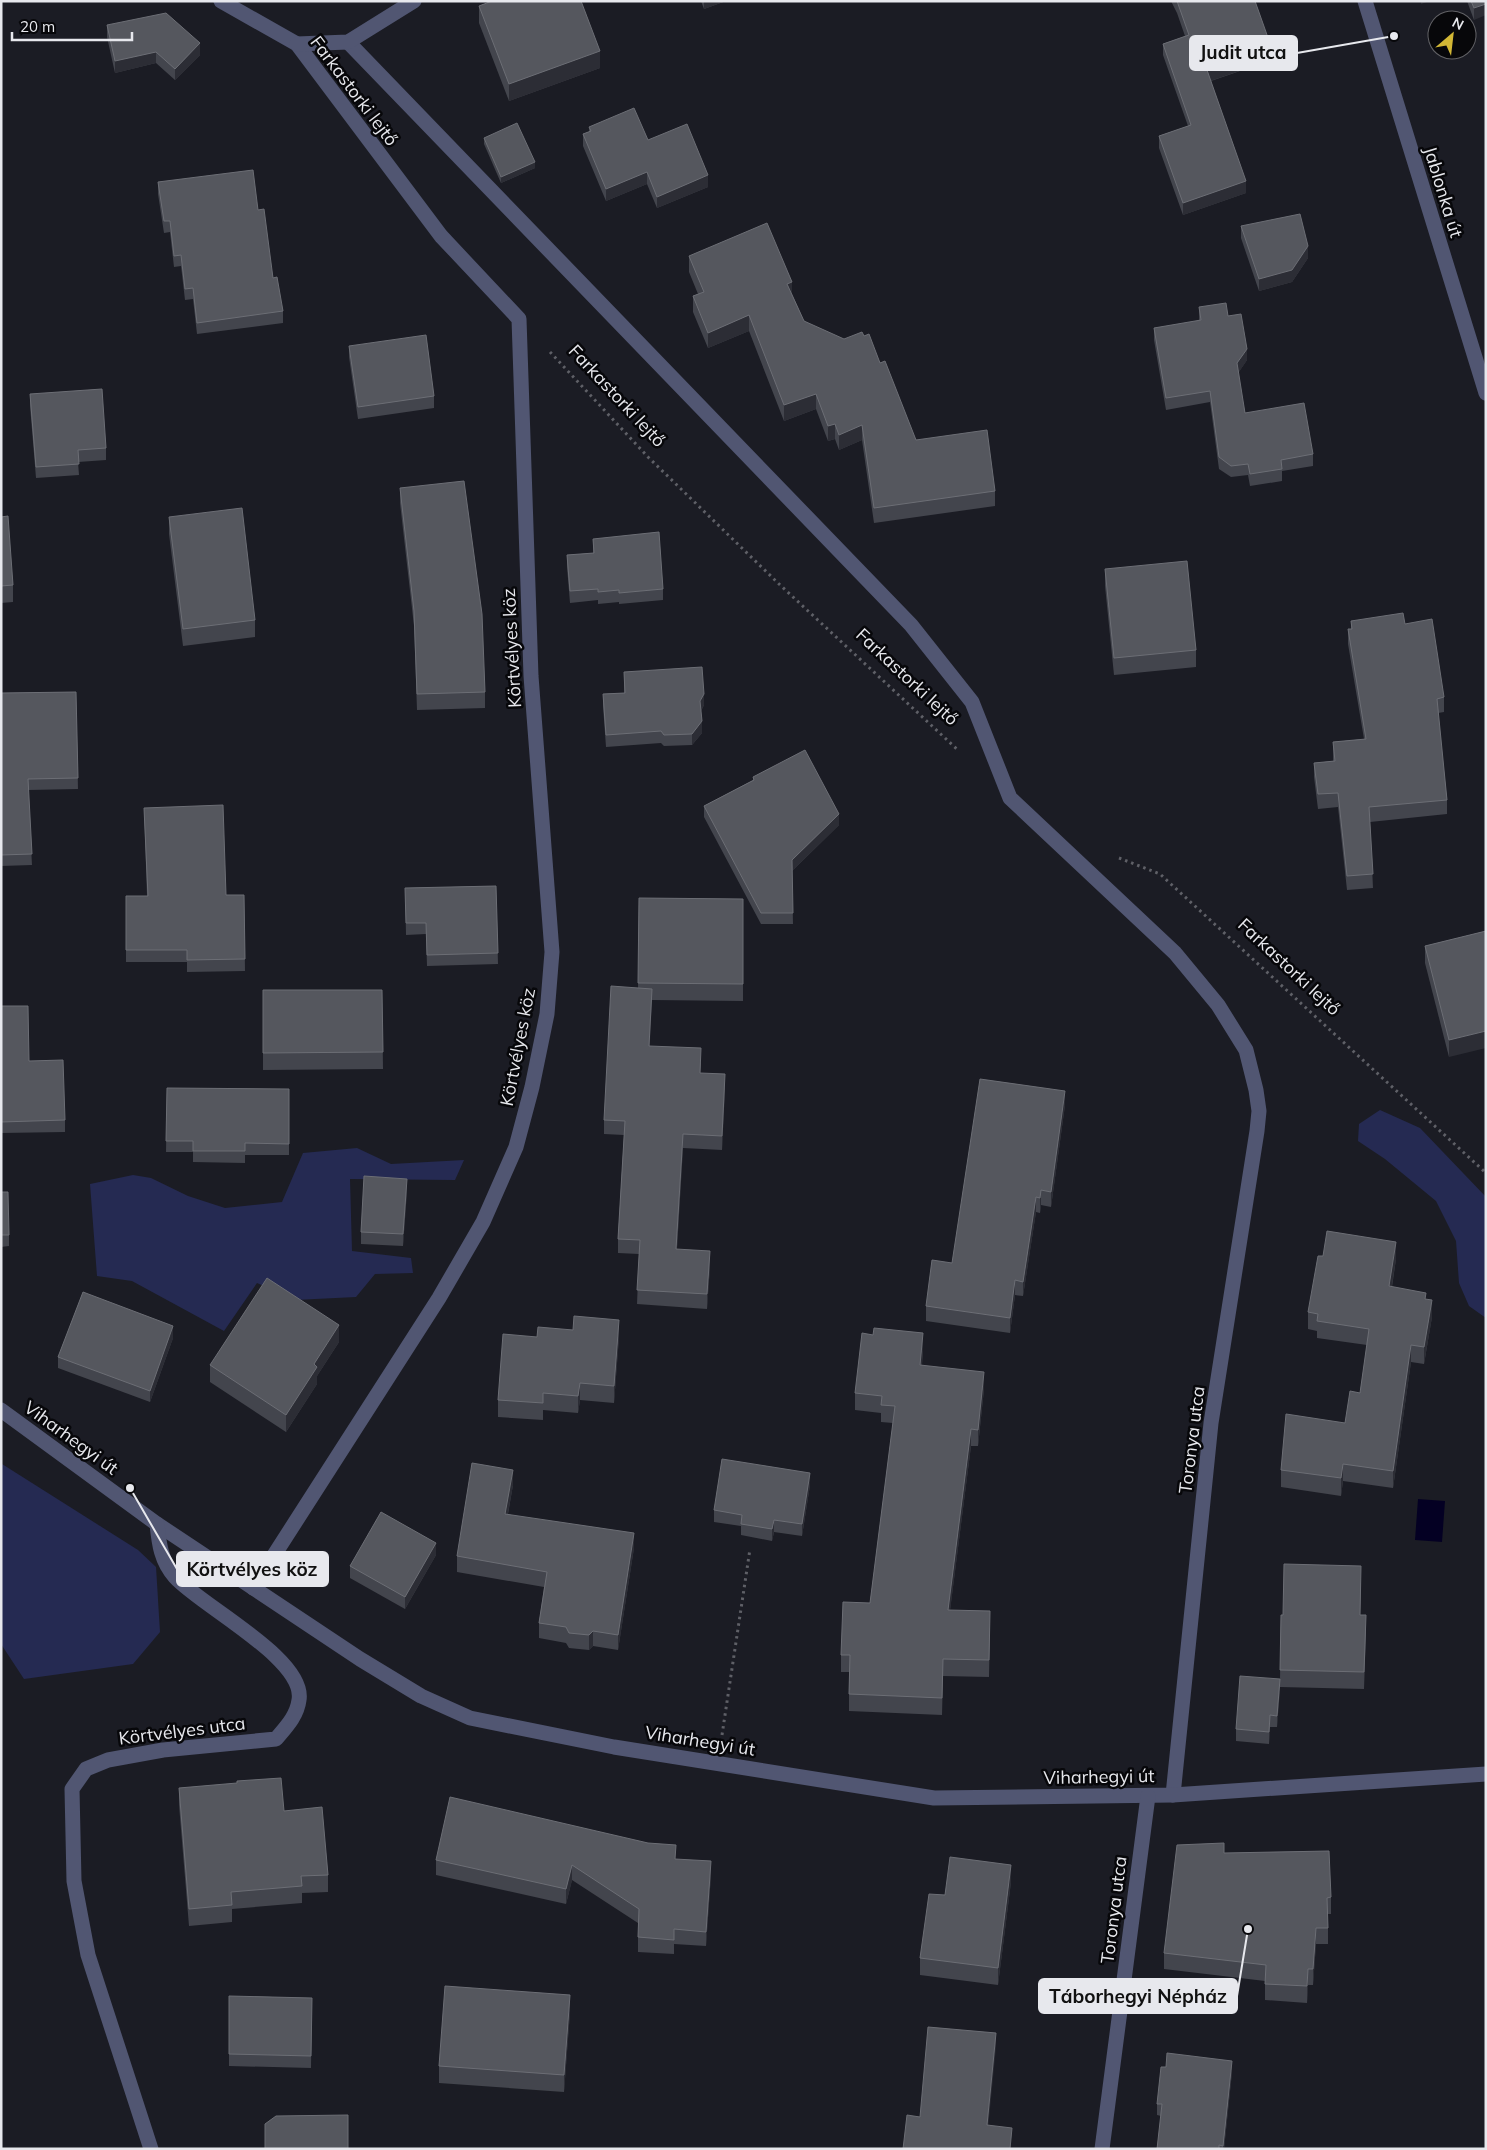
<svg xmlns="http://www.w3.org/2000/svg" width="1487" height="2150" viewBox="0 0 1487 2150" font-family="Mulish,sans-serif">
	<rect width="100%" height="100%" fill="#1b1c24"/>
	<!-- green -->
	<g fill="#252a52">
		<polygon points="1380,1110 1420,1128 1486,1197 1486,1318 1469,1306 1459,1283 1456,1241 1436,1201 1385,1159 1358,1141 1359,1124"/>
		<polygon points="357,1148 391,1164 464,1160 455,1180 350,1179 352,1251 411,1258 413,1273 375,1274 356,1297 295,1300 257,1283 224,1331 132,1281 97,1276 90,1184 133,1175 151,1178 188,1196 225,1208 282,1202 303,1153"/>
		<polygon points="2,1464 138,1550 156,1567 160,1632 133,1664 24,1679 1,1644"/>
	</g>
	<!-- water -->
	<polygon fill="#040023" points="1418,1499 1445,1501 1442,1542 1415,1540"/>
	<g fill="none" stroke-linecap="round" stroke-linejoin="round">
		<!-- path -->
		<g stroke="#5f6067" stroke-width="3" stroke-dasharray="2.5 4" stroke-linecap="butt">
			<polyline points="550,352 648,457 779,584 959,751"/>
			<polyline points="1119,858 1160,874 1486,1173"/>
			<polyline points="722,1735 750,1549"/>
		</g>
		<!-- minor -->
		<g stroke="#515672" stroke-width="15">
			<polyline points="221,1 297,44 441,236 519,319 531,676 552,952 547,1014 532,1087 516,1147 483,1222 439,1298 253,1588"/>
			<polyline points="1365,1 1486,393"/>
			<polyline points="348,42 911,625 972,702 1010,798 1175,953 1218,1005 1246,1050 1256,1090 1259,1111 1257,1131 1211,1423 1173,1795"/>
			<polyline points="297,44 348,42 414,1"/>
			<polyline points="1,1410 157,1524 360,1659 421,1696 470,1718 614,1747 934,1798 1173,1795 1486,1774"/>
			<path d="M 151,2149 L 88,1955 L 74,1881 L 72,1789 L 86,1769 L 108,1760 L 163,1750 L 276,1739 C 286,1727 297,1716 299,1700 C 306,1659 201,1606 175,1577 C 161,1561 159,1544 157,1524"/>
			<polyline points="1102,2149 1148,1796"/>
		</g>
	</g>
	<!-- wall -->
	<g fill="#43454d">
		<polygon points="701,1 726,1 704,9"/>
		<polygon points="1171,1 1255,1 1272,60 1211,81 1246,193 1183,215 1159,148 1159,136 1188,126 1163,55 1163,44 1185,36 1177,13"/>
		<polygon points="1467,1 1486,1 1474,20"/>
		<polygon points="479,6 600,68 509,101 479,23"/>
		<polygon points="107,25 200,55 175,80 156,63 115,73 107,37"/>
		<polygon points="589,127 648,140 708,187 657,208 647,184 606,201 583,146 583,134 589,132"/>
		<polygon points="484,138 535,168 501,183 484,144"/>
		<polygon points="158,182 258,210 273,278 283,311 283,323 197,334 193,299 185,300 181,266 174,267 170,232 164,233 158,194"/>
		<polygon points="1241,226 1308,258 1292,282 1259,291 1241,238"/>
		<polygon points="689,256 792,294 804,321 880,363 916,440 995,491 995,506 874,523 862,440 839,450 835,439 828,441 816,409 784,421 749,331 708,348 693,312 693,296 698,294 689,272"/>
		<polygon points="1199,307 1228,316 1247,360 1238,373 1245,413 1313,454 1313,466 1282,471 1282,481 1250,486 1248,475 1231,477 1219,469 1210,402 1166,410 1154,340 1154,328 1199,321"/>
		<polygon points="349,346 434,396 434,408 358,419 349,357"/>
		<polygon points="30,394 106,448 106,460 78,462 79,475 36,478 30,406"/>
		<polygon points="400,488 485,692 485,708 417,710 414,626 400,503"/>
		<polygon points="1,517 13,585 13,602 1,603"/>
		<polygon points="169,517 255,620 255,637 183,646 169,534"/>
		<polygon points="593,539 663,589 663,600 619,604 619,602 598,604 598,600 570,603 567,567 567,555 593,553"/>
		<polygon points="1105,569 1196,650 1196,667 1114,675 1105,586"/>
		<polygon points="1351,621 1405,624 1444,697 1444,712 1438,713 1447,800 1447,814 1370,822 1373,888 1347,890 1338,807 1318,809 1314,777 1314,763 1333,761 1333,742 1364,739 1348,644 1348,629 1351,629"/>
		<polygon points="624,672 704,705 701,711 702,733 692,745 664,746 661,743 606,747 603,706 603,694 624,693"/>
		<polygon points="76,692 78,789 28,790 32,865 1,866 1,693"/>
		<polygon points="753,777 839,825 792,871 793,924 761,924 704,817 704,806 753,780"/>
		<polygon points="144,808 226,895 244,895 245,971 187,972 187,962 126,962 126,896 147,896"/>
		<polygon points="496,886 498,964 427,966 426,934 406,935 405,888"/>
		<polygon points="639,898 743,899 743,1001 652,1000 649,1046 701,1063 700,1073 725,1088 722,1150 683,1148 677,1249 710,1266 707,1309 637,1304 639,1254 618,1253 618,1239 624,1135 604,1134 604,1120 638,988"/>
		<polygon points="1486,931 1449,1057 1425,963 1425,946"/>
		<polygon points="263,990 382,990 383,1069 263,1070"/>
		<polygon points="1,1006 29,1061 65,1120 65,1132 1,1133"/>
		<polygon points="167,1088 289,1089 289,1155 245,1155 245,1163 193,1162 193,1152 166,1152"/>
		<polygon points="1065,1105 1051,1207 1041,1205 1040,1213 1036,1212 1023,1296 1015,1295 1010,1333 926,1321 926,1306 952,1263"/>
		<polygon points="407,1191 403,1246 361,1244 361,1232"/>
		<polygon points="1,1192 9,1235 9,1246 1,1247"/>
		<polygon points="1396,1259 1392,1287 1426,1299 1432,1317 1424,1364 1411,1362 1393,1488 1343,1481 1341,1496 1281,1487 1281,1470 1345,1423 1360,1393 1367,1345 1317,1338 1317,1331 1308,1329 1308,1312"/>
		<polygon points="537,1337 619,1337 614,1403 580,1400 578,1413 543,1410 543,1420 498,1417 498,1400"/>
		<polygon points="173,1338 150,1402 58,1368 58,1357"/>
		<polygon points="339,1342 317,1376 317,1384 286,1432 210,1382 210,1365"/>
		<polygon points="923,1350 922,1365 984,1389 978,1446 971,1446 950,1610 990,1628 989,1677 943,1676 942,1715 849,1711 849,1672 841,1672 841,1655 870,1603 893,1423 881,1422 881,1413 855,1410 855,1393"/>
		<polygon points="513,1485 508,1514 634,1548 618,1650 593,1646 589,1650 569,1648 566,1643 539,1638 539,1623 544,1587 457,1572 457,1556"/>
		<polygon points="810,1485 802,1536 774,1532 772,1541 741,1535 741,1526 714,1522 714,1510"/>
		<polygon points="436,1555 405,1609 350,1578 350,1566"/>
		<polygon points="1361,1583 1360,1615 1366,1632 1364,1689 1280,1687 1277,1727 1270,1727 1269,1744 1236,1741 1236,1729 1280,1679 1281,1615 1283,1615"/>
		<polygon points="179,1788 284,1811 328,1875 328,1892 302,1893 302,1903 232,1909 232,1922 189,1926 179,1805"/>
		<polygon points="1224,1853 1331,1897 1331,1914 1328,1914 1328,1944 1316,1944 1313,1985 1308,1985 1307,2003 1265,2000 1265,1981 1164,1969 1164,1953"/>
		<polygon points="676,1859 711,1875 706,1946 674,1944 674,1954 638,1952 638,1923 572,1880 566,1904 436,1875 436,1860"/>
		<polygon points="1011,1882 998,1985 920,1975 920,1958 945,1895"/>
		<polygon points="229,1996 312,1998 311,2068 229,2066"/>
		<polygon points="570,2012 564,2092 439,2083 439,2066"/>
		<polygon points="1232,2072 1224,2149 1157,2149 1161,2116 1157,2115 1157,2104"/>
	</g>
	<!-- shaded-wall -->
	<g fill="#2c2d35">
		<polygon points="704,1 726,1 704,9"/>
		<polygon points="1421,1 1430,1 1421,4"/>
		<polygon points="1486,4 1486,15 1474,20 1474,8"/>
		<polygon points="200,43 200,55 175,80 175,69"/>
		<polygon points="1272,49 1272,60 1207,82 1207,70"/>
		<polygon points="600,51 600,68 509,101 509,84"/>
		<polygon points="156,52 156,63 115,73 115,61"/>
		<polygon points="535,162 535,168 501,183 501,177"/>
		<polygon points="647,172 647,184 606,201 606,189"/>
		<polygon points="708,175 708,187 657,208 657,197"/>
		<polygon points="1246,181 1246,193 1183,215 1183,203"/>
		<polygon points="1308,246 1308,258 1292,282 1259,291 1259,279"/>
		<polygon points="792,282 792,297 787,284"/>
		<polygon points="749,315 749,331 708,348 708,333"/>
		<polygon points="1247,349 1247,360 1237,375 1237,363"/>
		<polygon points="816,394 816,409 784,421 784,405"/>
		<polygon points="835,424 835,439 828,441 828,426"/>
		<polygon points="862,425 862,440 839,450 839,435"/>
		<polygon points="704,694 704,705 700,713 700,701"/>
		<polygon points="702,721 702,733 692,745 692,734"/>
		<polygon points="839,814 839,825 792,871 792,860"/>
		<polygon points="652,989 652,1003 649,1060 649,1046"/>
		<polygon points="1486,1031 1486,1048 1449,1057 1449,1040"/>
		<polygon points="725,1074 725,1088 722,1150 722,1136"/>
		<polygon points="1065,1091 1065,1105 1051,1207 1051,1192"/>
		<polygon points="683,1134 683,1148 676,1263 676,1249"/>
		<polygon points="407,1179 407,1191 403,1246 403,1234"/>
		<polygon points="1041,1190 1041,1205 1040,1213 1040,1198"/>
		<polygon points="1036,1197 1036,1212 1023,1296 1023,1282"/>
		<polygon points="1396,1242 1396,1259 1389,1303 1389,1286"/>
		<polygon points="710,1251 710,1266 707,1309 707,1294"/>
		<polygon points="1015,1280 1015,1295 1010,1333 1010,1318"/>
		<polygon points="1432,1300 1432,1317 1424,1364 1424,1347"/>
		<polygon points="619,1320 619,1337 614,1403 614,1386"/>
		<polygon points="339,1325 339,1342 317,1376 317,1384 286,1432 286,1415 314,1364"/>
		<polygon points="173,1326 173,1338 150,1402 150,1391"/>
		<polygon points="923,1333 923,1350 920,1382 920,1365"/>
		<polygon points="1411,1345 1411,1362 1393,1488 1393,1471"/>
		<polygon points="984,1372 984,1389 978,1446 978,1430"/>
		<polygon points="580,1383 580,1400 578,1413 578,1396"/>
		<polygon points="971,1429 971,1446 948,1627 948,1610"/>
		<polygon points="1343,1464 1343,1481 1341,1496 1341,1478"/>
		<polygon points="513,1470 513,1485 505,1529 505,1514"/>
		<polygon points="810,1473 810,1485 802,1536 802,1524"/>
		<polygon points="774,1520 774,1532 772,1541 772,1529"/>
		<polygon points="634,1533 634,1548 618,1650 618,1635"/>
		<polygon points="436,1543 436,1555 405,1609 405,1597"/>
		<polygon points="593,1631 593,1646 589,1650 589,1635"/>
		<polygon points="1280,1679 1280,1691 1277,1727 1277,1716"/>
		<polygon points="1270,1715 1270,1727 1269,1744 1269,1732"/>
		<polygon points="711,1861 711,1875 706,1946 706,1932"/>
		<polygon points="572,1865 572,1880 566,1904 566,1889"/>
		<polygon points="1011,1865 1011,1882 998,1985 998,1968"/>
		<polygon points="1316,1928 1316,1944 1313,1985 1313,1969"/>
		<polygon points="1308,1969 1308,1985 1307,2003 1307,1986"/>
		<polygon points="570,1995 570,2012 564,2092 564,2075"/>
		<polygon points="996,2033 996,2047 987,2139 987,2125"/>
		<polygon points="1232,2061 1232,2072 1224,2149 1223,2149"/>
	</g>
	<!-- building -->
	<g fill="#55575e" stroke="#6c6e75">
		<polygon points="492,1 581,1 600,51 509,84 479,6"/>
		<polygon points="1177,1 1255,1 1272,49 1207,70 1246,181 1183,203 1159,136 1191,125 1163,44 1189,35"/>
		<polygon points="1471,1 1486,1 1486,4 1474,8"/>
		<polygon points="166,13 200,43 175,69 156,52 115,61 107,25"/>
		<polygon points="634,108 648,140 687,124 708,175 657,197 647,172 606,189 583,134 591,131 589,127"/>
		<polygon points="517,123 535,162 501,177 484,138"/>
		<polygon points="253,170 258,210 264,209 273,278 277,277 283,311 197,323 193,288 185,289 181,255 174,256 170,221 164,221 158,182"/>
		<polygon points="1300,214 1308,246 1292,270 1259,279 1241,226"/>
		<polygon points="767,223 792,282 787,284 804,321 844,339 862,332 864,336 869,334 880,363 885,361 916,440 987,430 995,491 874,508 862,425 839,435 835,424 828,426 816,394 784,405 749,315 708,333 693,296 704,292 689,256"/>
		<polygon points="1226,303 1228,316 1241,314 1247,349 1237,363 1245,413 1304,403 1313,454 1281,460 1282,469 1250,474 1248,464 1231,466 1219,457 1210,391 1166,398 1154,328 1201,320 1199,307"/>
		<polygon points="426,335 434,396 358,407 349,346"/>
		<polygon points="102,389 106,448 78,450 79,464 36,467 30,394"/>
		<polygon points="464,481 482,614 485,692 417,694 414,611 400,488"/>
		<polygon points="242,508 255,620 183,629 169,517"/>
		<polygon points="8,516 13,585 1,586 1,517"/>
		<polygon points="659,532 663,589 619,593 619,590 598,592 598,589 570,591 567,555 594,553 593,539"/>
		<polygon points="1187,561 1196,650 1114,658 1105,569"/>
		<polygon points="1403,613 1405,624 1432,619 1444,697 1437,699 1447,800 1369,807 1373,874 1347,876 1338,793 1318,794 1314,763 1335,761 1333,742 1366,739 1348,629 1352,629 1351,621"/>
		<polygon points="702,667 704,694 700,701 702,721 692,734 664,735 661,731 606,735 603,694 625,693 624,672"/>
		<polygon points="76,692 78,778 28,779 32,854 1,855 1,693"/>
		<polygon points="805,750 839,814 792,860 793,913 761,913 704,806 754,780 753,777"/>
		<polygon points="223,805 226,895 244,895 245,959 187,960 187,950 126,950 126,896 148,896 144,808"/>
		<polygon points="496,886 498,953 427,955 426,923 406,923 405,888"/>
		<polygon points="639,898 743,899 743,984 638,983"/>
		<polygon points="1486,931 1486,1031 1449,1040 1425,946"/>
		<polygon points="611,986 652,989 649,1046 701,1048 700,1073 725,1074 722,1136 683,1134 676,1249 710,1251 707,1294 637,1290 640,1240 618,1239 625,1121 604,1120"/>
		<polygon points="263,990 382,990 383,1052 263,1053"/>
		<polygon points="1,1006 28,1006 29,1061 63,1060 65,1120 1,1122"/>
		<polygon points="980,1079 1065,1091 1051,1192 1041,1190 1040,1198 1036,1197 1023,1282 1015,1280 1010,1318 926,1306 932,1260 952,1263"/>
		<polygon points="167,1088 289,1089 289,1144 245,1143 245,1151 193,1151 193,1141 166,1141"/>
		<polygon points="364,1176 407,1179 403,1234 361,1232"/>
		<polygon points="1,1192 8,1192 9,1235 1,1235"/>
		<polygon points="1327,1231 1396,1242 1389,1286 1426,1293 1425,1299 1432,1300 1424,1347 1411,1345 1393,1471 1343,1464 1341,1478 1281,1470 1286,1414 1345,1423 1350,1391 1360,1393 1369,1329 1317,1321 1318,1314 1308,1312 1318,1256 1323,1256"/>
		<polygon points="267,1278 339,1325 314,1364 317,1367 286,1415 210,1365"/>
		<polygon points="83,1292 173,1326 150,1391 58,1357"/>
		<polygon points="574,1316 619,1320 614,1386 580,1383 578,1396 543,1393 543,1403 498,1400 503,1334 537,1337 538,1327 573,1330"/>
		<polygon points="874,1328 923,1333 920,1365 984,1372 978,1430 971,1429 948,1610 990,1611 989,1660 943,1659 942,1698 849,1694 850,1655 841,1655 843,1602 870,1603 895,1406 881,1405 882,1396 855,1393 862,1333 873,1335"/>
		<polygon points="722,1459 810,1473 802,1524 774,1520 772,1529 741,1524 742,1515 714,1510"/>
		<polygon points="472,1463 513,1470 505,1514 634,1533 618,1635 593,1631 589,1635 569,1633 566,1627 539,1623 547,1572 457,1556"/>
		<polygon points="381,1512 436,1543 405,1597 350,1566"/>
		<polygon points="1284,1564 1361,1566 1360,1615 1366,1615 1364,1672 1280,1670 1281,1615 1283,1615"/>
		<polygon points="1240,1676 1280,1679 1277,1716 1270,1715 1269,1732 1236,1729"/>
		<polygon points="281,1778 284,1811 322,1807 328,1875 301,1876 302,1886 231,1892 232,1905 189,1909 179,1788 237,1783 237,1781"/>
		<polygon points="450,1797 648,1843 676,1845 675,1859 711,1861 706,1932 674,1929 674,1940 638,1937 639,1909 572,1865 566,1889 436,1860"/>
		<polygon points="1224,1843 1224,1853 1329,1851 1331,1897 1327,1898 1328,1928 1316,1928 1313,1969 1308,1969 1307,1986 1265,1984 1266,1965 1164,1953 1177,1845"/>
		<polygon points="950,1857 1011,1865 998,1968 920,1958 929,1894 945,1895"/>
		<polygon points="445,1986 570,1995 564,2075 439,2066"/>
		<polygon points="229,1996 312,1998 311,2056 229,2054"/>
		<polygon points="928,2027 996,2033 987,2125 1012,2128 1010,2149 903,2149 907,2115 920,2117"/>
		<polygon points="1167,2053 1232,2061 1223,2146 1219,2145 1219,2149 1157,2149 1162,2104 1157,2104 1161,2067 1166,2067"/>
		<polygon points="348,2115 348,2149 265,2149 265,2124 276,2116"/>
	</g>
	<g text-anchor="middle" stroke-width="5" stroke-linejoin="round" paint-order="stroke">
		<!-- street labels -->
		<g font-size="18" fill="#e7e8ed" stroke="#07070a">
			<text transform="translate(354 91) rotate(53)" y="6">Farkastorki lejtő</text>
			<text transform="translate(1443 192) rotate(73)" y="6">Jablonka út</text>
			<text transform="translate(617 396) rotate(47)" y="6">Farkastorki lejtő</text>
			<text transform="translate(512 648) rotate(-93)" y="6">Körtvélyes köz</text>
			<text transform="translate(907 677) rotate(43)" y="6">Farkastorki lejtő</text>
			<text transform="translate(1289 967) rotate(43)" y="6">Farkastorki lejtő</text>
			<text transform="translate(518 1047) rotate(-79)" y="6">Körtvélyes köz</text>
			<text transform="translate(71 1438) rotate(36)" y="6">Viharhegyi út</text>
			<text transform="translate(1192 1440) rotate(-83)" y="6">Toronya utca</text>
			<text transform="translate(182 1731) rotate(-7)" y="6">Körtvélyes utca</text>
			<text transform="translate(700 1741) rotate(9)" y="6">Viharhegyi út</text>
			<text transform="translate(1099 1777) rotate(-1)" y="6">Viharhegyi út</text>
			<text transform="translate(1114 1910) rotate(-83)" y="6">Toronya utca</text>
		</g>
	</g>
	<!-- callouts -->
	<path fill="none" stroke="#e7e8ed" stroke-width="2" d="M1394 36L1297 53M130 1488L177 1569M1248 1929L1237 1996"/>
	<g fill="#e7e8ed" stroke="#07070a" stroke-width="2">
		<circle cx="1394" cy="36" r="5"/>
		<circle cx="130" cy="1488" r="5"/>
		<circle cx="1248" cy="1929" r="5"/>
	</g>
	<g fill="#e7e8ed" stroke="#e7e8ed" stroke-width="2">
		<rect x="1190" y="36" width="107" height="34" rx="5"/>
		<rect x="177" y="1552" width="151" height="34" rx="5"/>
		<rect x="1039" y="1979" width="198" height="34" rx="5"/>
	</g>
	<g font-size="19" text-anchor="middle" font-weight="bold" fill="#111">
		<text x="1243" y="59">Judit utca</text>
		<text x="252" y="1576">Körtvélyes köz</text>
		<text x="1138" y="2003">Táborhegyi Népház</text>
	</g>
	<!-- border -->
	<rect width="1487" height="2150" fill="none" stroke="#e7e8ed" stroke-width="5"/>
	<!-- north arrow -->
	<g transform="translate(1452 35) rotate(28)"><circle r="24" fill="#07070a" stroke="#616165"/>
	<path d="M0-4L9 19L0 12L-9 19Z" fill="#d2b735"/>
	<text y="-8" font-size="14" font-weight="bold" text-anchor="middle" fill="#e7e8ed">N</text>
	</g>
	<!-- scale -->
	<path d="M12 32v8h120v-8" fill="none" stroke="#e7e8ed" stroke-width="2.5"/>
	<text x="20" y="32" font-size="15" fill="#e7e8ed" stroke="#07070a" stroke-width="4" paint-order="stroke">20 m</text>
</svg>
